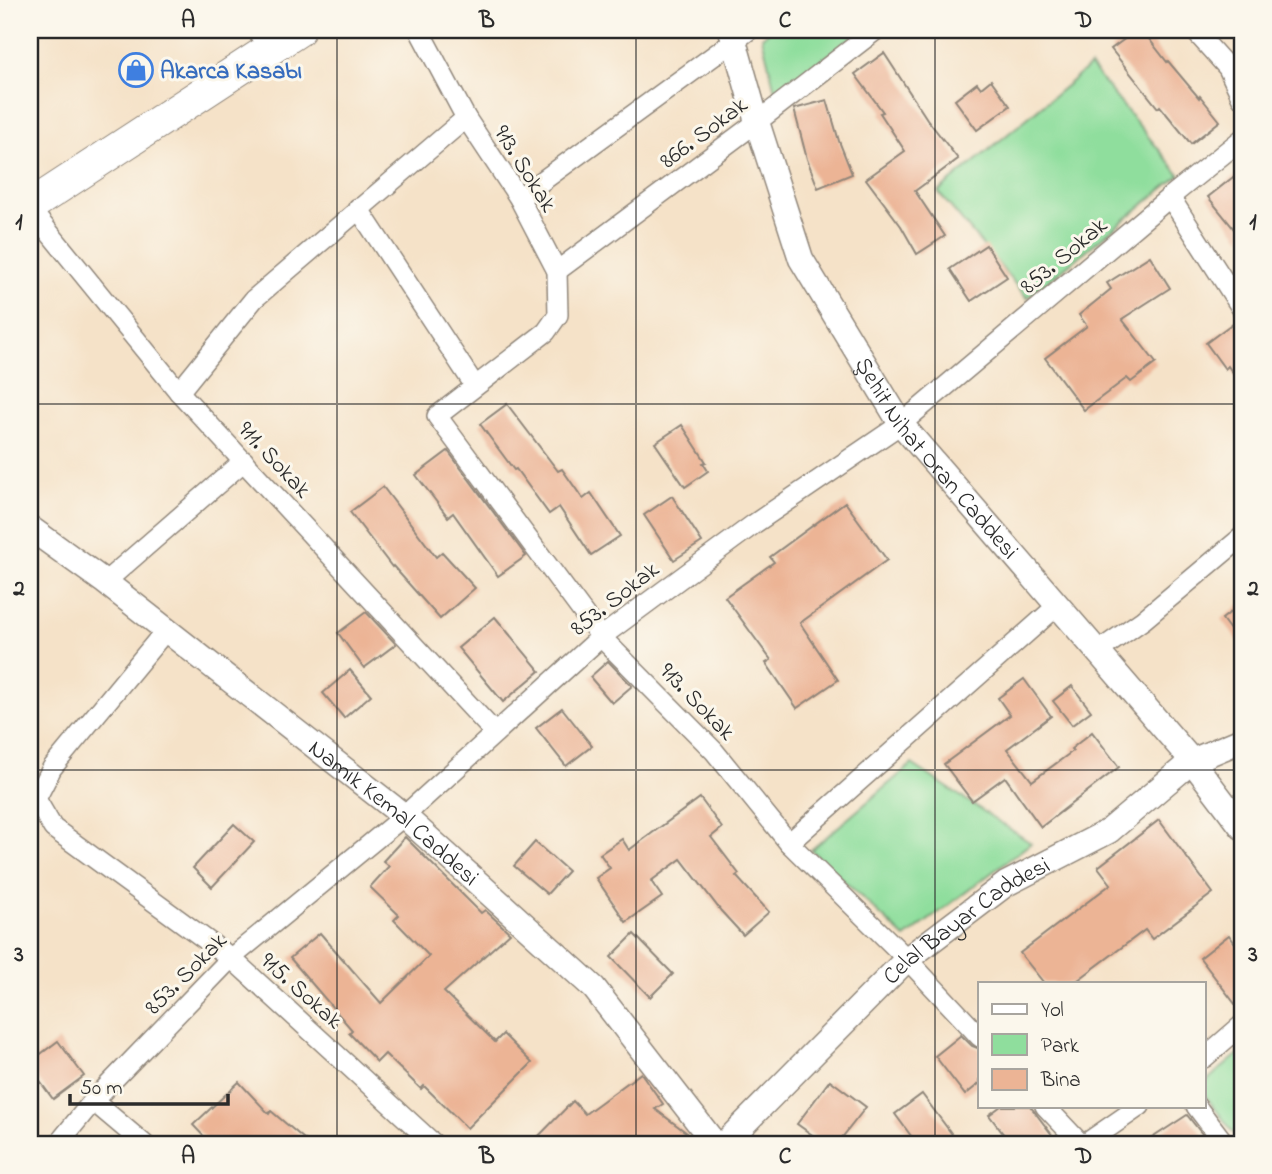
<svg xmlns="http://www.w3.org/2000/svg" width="1272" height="1174" viewBox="0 0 1272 1174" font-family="'Indie Flower',sans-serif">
	<rect width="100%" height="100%" fill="#fbf7ec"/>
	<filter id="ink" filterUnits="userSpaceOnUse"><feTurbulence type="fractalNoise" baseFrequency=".0143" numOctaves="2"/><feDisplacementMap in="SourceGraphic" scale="14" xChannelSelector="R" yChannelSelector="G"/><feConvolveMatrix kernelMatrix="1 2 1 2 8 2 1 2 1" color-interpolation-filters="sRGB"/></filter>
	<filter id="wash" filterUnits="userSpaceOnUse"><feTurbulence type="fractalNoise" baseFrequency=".00686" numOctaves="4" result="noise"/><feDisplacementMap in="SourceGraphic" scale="28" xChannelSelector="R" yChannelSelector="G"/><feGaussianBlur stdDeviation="1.57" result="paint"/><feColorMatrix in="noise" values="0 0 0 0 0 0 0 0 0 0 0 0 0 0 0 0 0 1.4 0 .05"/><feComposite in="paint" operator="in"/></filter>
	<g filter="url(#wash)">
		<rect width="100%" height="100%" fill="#f5e2c8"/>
		<!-- green -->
		<g fill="#8fde9d" stroke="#5d8464" stroke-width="2">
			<polygon points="770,30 862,30 776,95 762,37"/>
			<polygon points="1090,66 1180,175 1027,298 938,192"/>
			<polygon points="912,764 1031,843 905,938 811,850"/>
			<polygon points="1242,1051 1242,1144 1204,1094 1204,1083"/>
		</g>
		<g id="blocks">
			<!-- building -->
			<g fill="#ecb495">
				<polygon points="1137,30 1142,30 1167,62 1168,61 1199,98 1200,96 1220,121 1191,144 1160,106 1158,108 1111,49"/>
				<polygon points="884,53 927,119 958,159 915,191 945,236 917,254 901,226 866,179 905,151 880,113 883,112 855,74"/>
				<polygon points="991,80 1010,106 977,130 955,100 977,83 981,88"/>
				<polygon points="827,100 839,141 852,174 818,188 807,159 794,109"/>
				<polygon points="1242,170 1242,239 1208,197"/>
				<polygon points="986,245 1007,277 971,301 950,269"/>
				<polygon points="1150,256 1170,288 1122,319 1156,363 1131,382 1127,378 1084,410 1045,358 1087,326 1079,315 1111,289 1107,283"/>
				<polygon points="1237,320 1242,321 1242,387 1228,366 1225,369 1206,343"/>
				<polygon points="507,404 558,471 562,469 583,499 591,493 620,536 591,555 559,507 549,514 516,469 514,470 480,424"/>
				<polygon points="682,425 706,462 703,463 708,471 685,487 655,443"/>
				<polygon points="448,451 526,556 498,576 453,513 448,517 416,475"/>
				<polygon points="383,487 436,557 442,552 475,588 440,619 393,566 392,567 350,512"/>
				<polygon points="672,496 702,542 674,560 644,515"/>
				<polygon points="845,502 887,560 800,623 838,680 797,708 766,663 771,660 725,597 774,562 770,557"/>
				<polygon points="1242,603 1242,646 1222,619"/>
				<polygon points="366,612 396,644 364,668 338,633"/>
				<polygon points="495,617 540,671 503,702 458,648"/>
				<polygon points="608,661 632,686 612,703 590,677"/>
				<polygon points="350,670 371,695 344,718 323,693"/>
				<polygon points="1024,679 1051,716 1007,749 1032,781 1073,751 1071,749 1092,732 1119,767 1041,827 1005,777 972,801 944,764 1010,715 998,698"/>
				<polygon points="1072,686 1091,711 1072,725 1053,701"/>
				<polygon points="562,708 592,746 566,766 536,728"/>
				<polygon points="700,798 722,828 711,837 739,874 736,876 769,912 743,935 721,911 681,859 651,881 662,897 626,922 596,878 610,868 600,854 622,839 629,850"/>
				<polygon points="1159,820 1213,893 1152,939 1145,930 1074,983 1044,983 1020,953 1111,884 1098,867"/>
				<polygon points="234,824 254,842 212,887 193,868"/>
				<polygon points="405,837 481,913 485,910 510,933 444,992 495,1042 503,1034 532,1063 467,1128 424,1086 421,1089 385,1054 377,1062 349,1033 352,1030 290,958 320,933 381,1003 429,956 394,920 399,915 370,887 389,866 383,861"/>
				<polygon points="535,842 568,871 547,894 514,866"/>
				<polygon points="634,934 673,974 650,997 611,957"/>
				<polygon points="1229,935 1242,953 1242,1013 1200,958"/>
				<polygon points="961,1035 972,1046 980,1049 980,1083 965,1095 935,1056"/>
				<polygon points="58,1041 84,1076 53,1099 30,1068 30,1062"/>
				<polygon points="641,1073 663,1104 655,1109 687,1133 679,1144 531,1144 573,1101 585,1114"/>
				<polygon points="830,1080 866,1107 837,1144 825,1144 797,1124"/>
				<polygon points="239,1082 269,1114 271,1111 310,1144 211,1144 193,1125"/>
				<polygon points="922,1094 954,1137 944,1144 917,1144 895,1114"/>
				<polygon points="1001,1106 1030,1106 1059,1144 1011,1144 989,1115"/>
				<polygon points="1187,1115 1210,1144 1143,1144"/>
			</g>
		</g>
	</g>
	<g filter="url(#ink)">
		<use href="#blocks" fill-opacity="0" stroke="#90867a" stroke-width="2"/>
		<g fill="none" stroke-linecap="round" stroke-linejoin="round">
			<!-- minor casing -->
			<g stroke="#90867a" stroke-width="22">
				<g id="minor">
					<polyline points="257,30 268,49"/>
					<polyline points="419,30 466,118 519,198 557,271 558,315 546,332 437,416 601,637 714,751 789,843 907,959 980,1037"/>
					<polyline points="1194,30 1228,68 1242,98"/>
					<polyline points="1170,197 1242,309"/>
					<polyline points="519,198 749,30"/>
					<polyline points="358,208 475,386"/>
					<polyline points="30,209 179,392 495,733"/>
					<polyline points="557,271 757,122 876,30"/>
					<polyline points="179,392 254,299 466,118"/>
					<polyline points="105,582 244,461"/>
					<polyline points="166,630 52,768 36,799 53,828 231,958 434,1144"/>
					<polyline points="1097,652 1143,620 1242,537"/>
					<polyline points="789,843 1057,606"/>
					<polyline points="1204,1058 1242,1025"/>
					<polyline points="93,1101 144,1144"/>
					<polyline points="1045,1106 1081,1144"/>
					<polyline points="1196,1106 1225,1144"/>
					<polyline points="58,1144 93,1101 231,958 404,816 601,637 754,524 901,424 1170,197 1242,139"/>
					<polyline points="1085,1144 1140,1106"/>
				</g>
			</g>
			<!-- tertiary casing -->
			<g stroke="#90867a" stroke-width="27">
				<g id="tertiary">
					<path id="s1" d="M 731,30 L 757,122 L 801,259 L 901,424 L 1192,761 L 1242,827"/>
					<path id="s2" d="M 30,528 L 105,582 L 404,816 L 594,988 L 715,1144"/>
					<path id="s3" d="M 724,1144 L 907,959 L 1006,884 L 1109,831 L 1192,761 L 1242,740"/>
				</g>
			</g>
			<!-- primary casing -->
			<g stroke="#90867a" stroke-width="34">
				<polyline id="primary" points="30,206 299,30"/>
			</g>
			<!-- minor -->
			<use href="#minor" stroke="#fff" stroke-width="19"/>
			<!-- tertiary -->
			<use href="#tertiary" stroke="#fff" stroke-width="24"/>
			<!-- primary -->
			<use href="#primary" stroke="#fff" stroke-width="32"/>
		</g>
	</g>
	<!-- grid -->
	<path fill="none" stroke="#2b2b2b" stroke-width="2" stroke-opacity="0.55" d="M 337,30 L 337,1144M 636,30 L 636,1144M 935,30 L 935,1144M 30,404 L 1242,404M 30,770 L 1242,770"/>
	<!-- icons -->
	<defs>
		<g id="shop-ring" transform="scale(1.75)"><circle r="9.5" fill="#fbf7ec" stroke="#3f7fe0" stroke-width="1.5"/><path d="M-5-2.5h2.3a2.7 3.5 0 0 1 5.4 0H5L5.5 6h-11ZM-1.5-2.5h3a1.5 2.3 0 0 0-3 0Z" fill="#3f7fe0"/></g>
	</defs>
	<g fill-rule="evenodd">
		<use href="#shop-ring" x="136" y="70"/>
	</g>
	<g text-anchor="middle" stroke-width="6" stroke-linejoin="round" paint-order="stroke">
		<!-- shop labels -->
		<g font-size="24" font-weight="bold" fill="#366cbe" stroke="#fbf7ec" text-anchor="start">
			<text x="160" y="78">Akarca Kasabı</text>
		</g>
		<!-- street labels -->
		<g font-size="24" fill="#2b2b2b" stroke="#fbf7ec">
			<text transform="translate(703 132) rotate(-37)" y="8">866. Sokak</text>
			<text transform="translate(526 168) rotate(58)" y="8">913. Sokak</text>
			<text transform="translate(1063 255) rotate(-40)" y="8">853. Sokak</text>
			<text dy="8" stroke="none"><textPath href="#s1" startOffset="481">Şehit Nihat Oran Caddesi</textPath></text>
			<text transform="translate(275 459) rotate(47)" y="8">911. Sokak</text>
			<text transform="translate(614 598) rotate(-38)" y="8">853. Sokak</text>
			<text transform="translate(698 701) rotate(46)" y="8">913. Sokak</text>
			<text dy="8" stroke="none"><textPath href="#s2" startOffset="462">Namık Kemal Caddesi</textPath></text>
			<text dy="8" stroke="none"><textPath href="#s3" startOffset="331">Celal Bayar Caddesi</textPath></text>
			<text transform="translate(185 973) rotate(-45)" y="8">853. Sokak</text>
			<text transform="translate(302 990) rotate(42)" y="8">915. Sokak</text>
		</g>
	</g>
	<!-- margin -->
	<rect width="1272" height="1174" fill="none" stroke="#fbf7ec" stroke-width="77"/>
	<!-- legend -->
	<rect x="978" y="982" width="228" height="126" fill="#fbf7ec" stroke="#a8a59f" stroke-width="2"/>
	<rect x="992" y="1004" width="35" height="10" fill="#ffffff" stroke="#a8a59f" stroke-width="2"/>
	<text x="1041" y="1016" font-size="21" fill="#2b2b2b">Yol</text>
	<rect x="992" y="1034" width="35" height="21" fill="#8fde9d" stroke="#a8a59f" stroke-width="2"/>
	<text x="1041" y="1052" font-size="21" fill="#2b2b2b">Park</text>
	<rect x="992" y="1069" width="35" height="21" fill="#ecb495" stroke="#a8a59f" stroke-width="2"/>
	<text x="1041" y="1086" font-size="21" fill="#2b2b2b">Bina</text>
	<!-- scale -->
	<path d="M70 1094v10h158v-10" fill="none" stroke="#2b2b2b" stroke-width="3.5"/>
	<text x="80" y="1094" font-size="21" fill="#2b2b2b" stroke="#fbf7ec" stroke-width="5" paint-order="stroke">50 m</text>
	<rect x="38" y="38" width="1196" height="1098" fill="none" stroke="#2b2b2b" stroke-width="2.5"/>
	<g font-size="23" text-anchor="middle" font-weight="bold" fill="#2b2b2b">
		<text x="188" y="27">A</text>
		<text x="487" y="27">B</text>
		<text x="785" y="27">C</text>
		<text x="1084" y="27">D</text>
		<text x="19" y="229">1</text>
		<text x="1253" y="229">1</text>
		<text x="19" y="595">2</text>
		<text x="1253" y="595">2</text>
		<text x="19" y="961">3</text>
		<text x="1253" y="961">3</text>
		<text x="188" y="1163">A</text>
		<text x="487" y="1163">B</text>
		<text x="785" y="1163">C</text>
		<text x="1084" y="1163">D</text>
	</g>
</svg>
